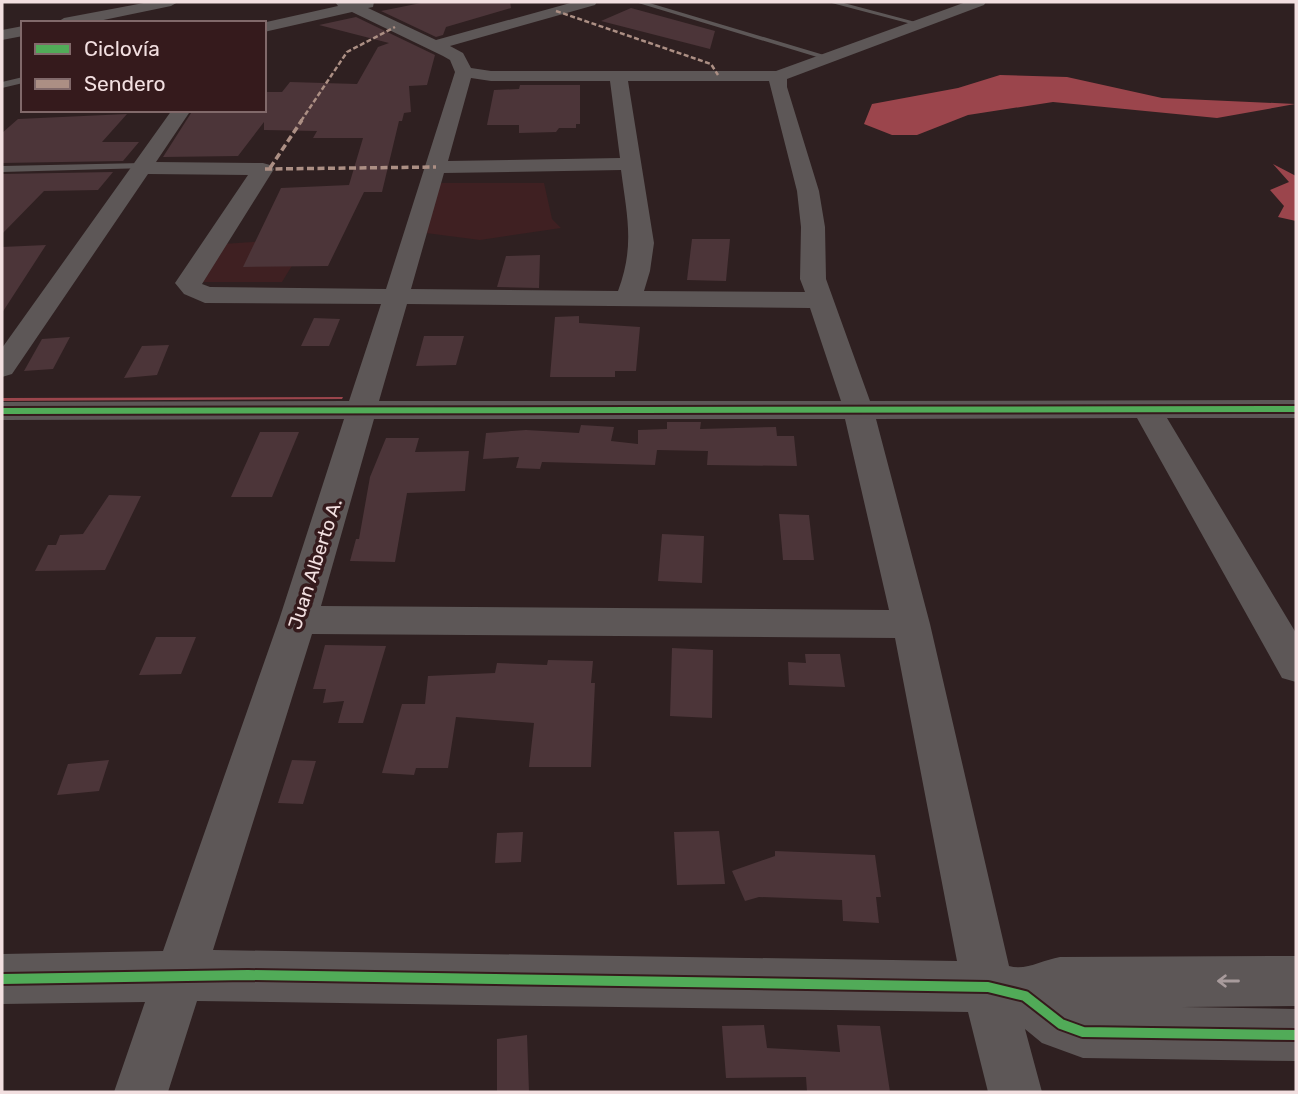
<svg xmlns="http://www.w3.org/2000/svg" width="1298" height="1094" font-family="Rubik,sans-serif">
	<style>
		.built { fill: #3f2022 }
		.water { fill: #9b454c }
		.building { fill: #4c3539 }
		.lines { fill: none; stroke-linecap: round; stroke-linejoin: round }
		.service { fill: #5d5757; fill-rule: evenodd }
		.minor { fill: #5d5757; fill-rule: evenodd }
		.quiet-far1 { stroke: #ac8f84; stroke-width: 2.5; stroke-dasharray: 5 2.5; stroke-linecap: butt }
		.quiet { stroke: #ac8f84; stroke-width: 3.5; stroke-dasharray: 7 3.5; stroke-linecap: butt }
		.cycleway-far1-casing { stroke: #351a1c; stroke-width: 10 }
		.cycleway-casing { stroke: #351a1c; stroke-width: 14 }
		.cycleway-far1 { stroke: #51ab58; stroke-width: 6 }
		.cycleway { stroke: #51ab58; stroke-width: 10 }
		.oneway { stroke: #a89b9c }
		.labels { text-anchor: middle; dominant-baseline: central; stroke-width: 7; stroke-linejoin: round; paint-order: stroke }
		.street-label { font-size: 19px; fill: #f2dfe0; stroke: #351a1c }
	</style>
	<rect width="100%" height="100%" fill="#2f2021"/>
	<path class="built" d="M439,183H544L552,219L561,228L480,240L418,232Z
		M266,241L304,246L282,282H199L223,244Z"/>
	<path class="water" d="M1000,75L1067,77L1162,98L1295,104L1217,118L1053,102L968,115L917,135H892L864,124L872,104L958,88Z
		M1273,164L1296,176V221L1278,217L1284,206L1270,190L1289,182Z
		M343,397L342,399L2,401V398Z"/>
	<path class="building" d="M426,2H510L511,8L446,27L443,35L436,37L381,11Z
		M631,8L715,31L710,49L601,21Z
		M356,17L435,55L427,85L409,86L411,112L404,113L402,121H399L382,192H364L328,266L243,267L281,188L349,185L363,138H313L317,131L264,130V122L238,156L163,157L193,110H264V92H282L290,82L357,84L378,47L389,43L319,25Z
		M520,85H580V124H576V128H559L556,132L519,133V125H487L494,90L519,89Z
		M127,114L102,142H139L123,161L2,163V133L18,119Z
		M113,172L98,190L44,191L2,234V174Z
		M692,239H730L726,281L687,280Z
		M46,245L2,313V247Z
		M540,255L539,288L497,287L506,256Z
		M579,316V323L640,327L636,371H615V377H550L555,317Z
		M314,318L340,319L329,346H301Z
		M424,336H464L456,365L416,366Z
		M70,337L53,369L24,371L42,339Z
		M169,345L157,375L124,378L142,346Z
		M667,422H701L700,429L776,427L777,436H794L797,466L707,465L708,451L657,450L655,465L542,462L540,469L516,468L519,457L483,459L486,433L526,430L579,433L581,425L614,427L611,441L638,444V430L667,429Z
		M260,432H299L272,497H231Z
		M386,438H419L415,452L469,451L465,491L407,493L395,562L350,561L356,539H359L370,477Z
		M109,495L141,496L105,570L35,571L48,545H56L60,535L83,534Z
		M779,514L809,515L814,560H783Z
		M662,534L704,536L702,583L658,581Z
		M156,637H196L181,674L139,675Z
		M325,645L386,646L363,723H338L344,701L323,703L326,689H313Z
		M672,648L713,650L712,718L670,716Z
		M805,654H840L845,687L789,685L788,662L806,663Z
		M548,660L593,661L591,683H595L591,767H529L534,723L456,717L448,768H416L414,775L382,773L402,704H425L428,676L495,673L497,663L547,665Z
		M109,760L99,791L57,795L68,764Z
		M292,760L316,761L303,804L278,803Z
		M719,831L725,884L677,885L674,832Z
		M523,832L521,862L495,863L497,833Z
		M775,851L875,855L881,897H876L879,923L843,921L842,900L759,897L745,901L732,871L775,856Z
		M764,1025L767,1048L840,1052L837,1025L880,1026L890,1092H807L806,1077L726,1078L722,1026Z
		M527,1035L529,1092H497V1039Z"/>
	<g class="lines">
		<path class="service" d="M635,2H646L834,58L827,60Z
			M828,2H840L923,24L919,26Z
			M23,77V83L2,88V82Z
			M143,163L147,164V168L2,172V166Z"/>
		<path class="minor" d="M149,2H178L171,6L89,23H56L64,18Z
			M335,2H374L373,7L368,8L436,40L574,2H597L595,5L450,46L463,53L471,68L491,71H776L966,2H986L984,5L787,79V87L819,191L825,227L826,279L870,401L1296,400V418H1167L1296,633V682L1282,678L1137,418L876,419L930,624L1009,966C1026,971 1042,960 1060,957L1296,956V1006L1182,1007L1296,1009V1061L1083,1058L1042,1043L1025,1029L1042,1092H988L968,1012L197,1001L168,1092H114L145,1002L2,1004V954L163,951L279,620L344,419L2,420V402L349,401L381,304L205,303L184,294L175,283L248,175L148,174L12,374L2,377V348L172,110H191L156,162L263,163L270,165L274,169L202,284L210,287L386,289L455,72L450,60L443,56L352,12L264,32V23H262L338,6ZM471,78L491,81H610L620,158L448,161ZM628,81H769L797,191L801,227L800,279L805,292L644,291L650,271L654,243ZM621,170C627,216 635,246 618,291L411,289L444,173ZM407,304L810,308L841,401H379ZM374,419H845L889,610L321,606ZM312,634L895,638L957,961L213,950Z
			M23,26V36L2,40V30Z"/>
		<path class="quiet-far1" d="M556,11L711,64L718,75
			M301,121L347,52L395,27"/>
		<path class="quiet" d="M270,168L302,120
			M265,169L436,167"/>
		<g class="cycleway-far1-casing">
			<path id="cycleway-far1" d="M2,411L1296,409"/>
		</g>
		<g class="cycleway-casing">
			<path id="cycleway" d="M2,979L248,975L988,987L1025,996L1061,1024L1083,1032L1296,1035"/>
		</g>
		<use href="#cycleway-far1" class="cycleway-far1"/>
		<use href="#cycleway" class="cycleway"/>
	</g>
	<defs><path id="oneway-shaft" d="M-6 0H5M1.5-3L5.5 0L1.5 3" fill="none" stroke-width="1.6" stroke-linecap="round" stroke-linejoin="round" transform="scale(1.75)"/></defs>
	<use class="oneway" href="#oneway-shaft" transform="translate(1228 981) rotate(180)"/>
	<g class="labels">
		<g class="street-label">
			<text transform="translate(315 564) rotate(-72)">Juan Alberto A.</text>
		</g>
	</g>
	<rect width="1298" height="1094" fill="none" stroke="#f2dfe0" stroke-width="7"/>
	<rect x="21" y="21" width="245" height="91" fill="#351a1c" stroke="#81696a" stroke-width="2"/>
	<rect x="35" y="44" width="35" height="10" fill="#51ab58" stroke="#81696a" stroke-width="2"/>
	<text x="84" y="56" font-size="21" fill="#f2dfe0">Ciclovía</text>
	<rect x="35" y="79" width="35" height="10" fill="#ac8f84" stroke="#81696a" stroke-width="2"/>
	<text x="84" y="91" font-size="21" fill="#f2dfe0">Sendero</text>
</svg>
